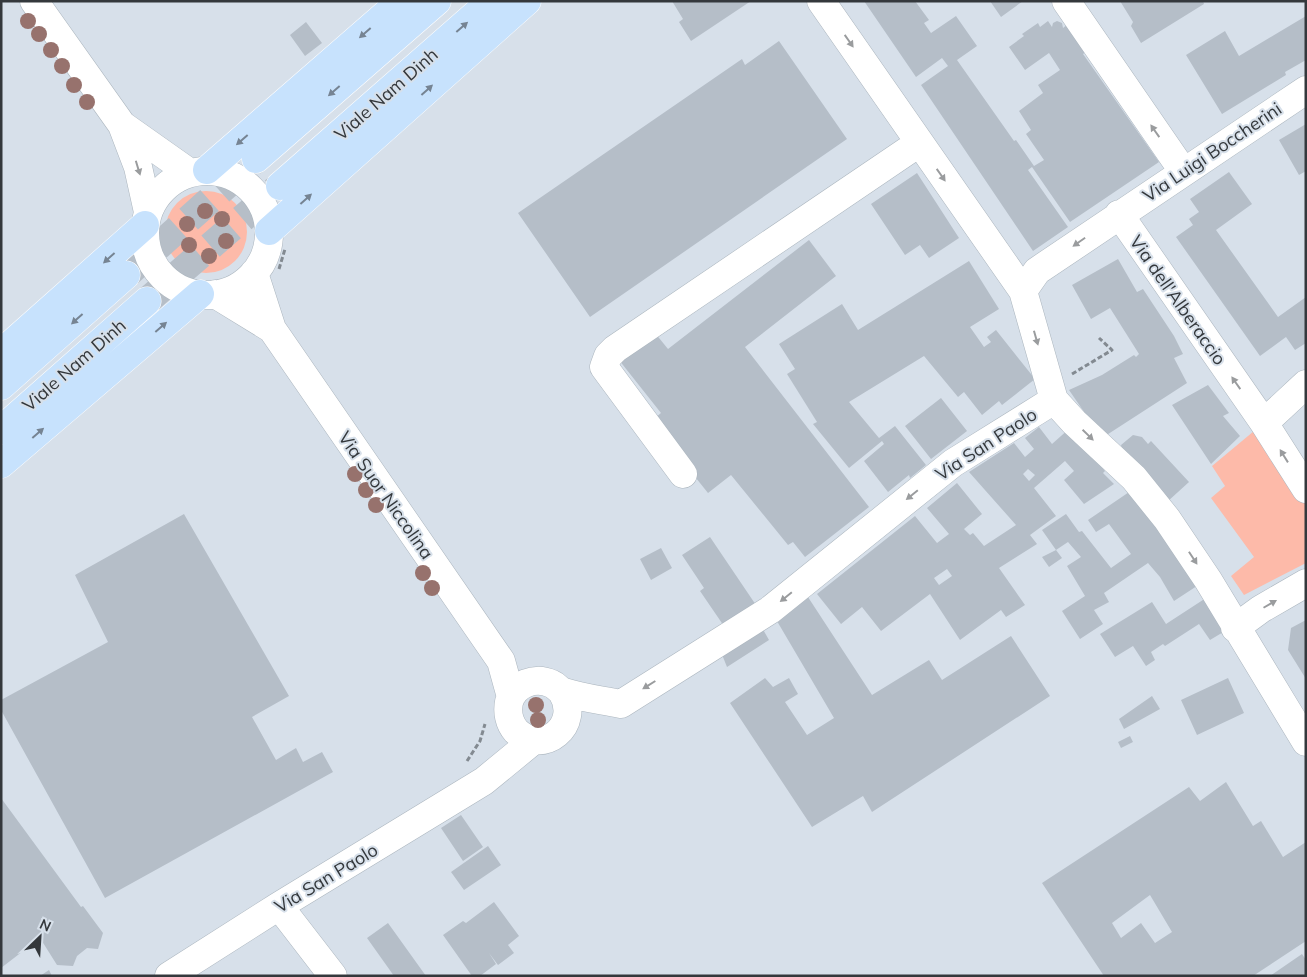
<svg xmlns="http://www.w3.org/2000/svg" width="1307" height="977" font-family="Mulish,sans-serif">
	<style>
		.green { fill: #fdbaa9 }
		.building { fill: #b5bec8; fill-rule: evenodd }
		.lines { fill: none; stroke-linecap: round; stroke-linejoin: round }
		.major-tunnel { stroke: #b6bec7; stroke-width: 28; stroke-dasharray: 28 14; stroke-linecap: butt }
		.minor-casing { stroke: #acb6bf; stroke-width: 29 }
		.major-casing { stroke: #fff; stroke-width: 29 }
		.path { stroke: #838a91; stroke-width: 3; stroke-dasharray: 5 2.5; stroke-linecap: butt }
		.minor { stroke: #fff; stroke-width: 28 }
		.major { stroke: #c7e2fd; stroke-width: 28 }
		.tree { fill: #97726d }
		.oneway { fill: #768493 }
		.oneway2 { fill: #9a9c9e }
		.labels { text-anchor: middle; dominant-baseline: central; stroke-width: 4; stroke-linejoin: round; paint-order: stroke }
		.street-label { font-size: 18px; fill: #34383c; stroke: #d7e0ea }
	</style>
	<rect width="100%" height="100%" fill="#d7e0ea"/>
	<path class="green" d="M165 232a41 41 0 1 1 82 0a41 41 0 1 1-82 0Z
		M1254,431L1306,504V563L1244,595L1231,576L1254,557L1211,498L1225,486L1212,466Z"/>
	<path class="building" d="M672,1H751L691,41L679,22L683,19Z
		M864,1H915L929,20L924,23L931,33L956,16L977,46L957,60L1014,141L1016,140L1034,166L1044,160L1026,134L1031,130L1019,111L1043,93L1038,85L1060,70L1049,53L1025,70L1009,47L1024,36L1022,34L1038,23L1040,27L1048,21L1052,27L1053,23L1057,21L1062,23L1063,28L1068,24L1087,51L1083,54L1159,162L1070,222L1032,167L1028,170L1068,227L1033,251L921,85L948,66L942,58L916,77Z
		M990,1H1023L1001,17Z
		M1120,1H1203L1204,4L1141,43L1131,26L1133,22Z
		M1306,16V60L1285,72L1286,75L1222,114L1186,55L1225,31L1239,56Z
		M306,22L322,43L305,56L290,35Z
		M779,41L847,139L590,317L518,213L742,59L745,65Z
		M1306,124V171L1299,175L1279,140Z
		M1229,172L1252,204L1216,230L1278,317L1306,297V343L1295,350L1286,337L1260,356L1176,237L1193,225L1189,219L1199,212L1190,199Z
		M917,173L959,238L929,258L920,245L905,255L871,204Z
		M809,240L836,276L745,347L869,507L805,557L793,542L788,545L731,475L708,493L692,473L696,471L655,418L661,413L619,360L655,333L668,349Z
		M1118,259L1137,292L1143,289L1174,336L1183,354L1174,358L1187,383L1102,438L1069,390L1102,375L1134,355L1136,357L1139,354L1110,308L1091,319L1072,285Z
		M969,261L999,309L970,327L984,347L991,342L987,337L996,330L1035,379L1002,405L999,401L982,415L964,392L958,397L924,356L849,402L879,438L895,426L926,465L910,478L909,475L888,492L864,461L884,444L882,441L849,468L813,424L817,422L787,374L795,369L779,344L842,304L858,330Z
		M1208,385L1229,413L1223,416L1240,436L1211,464L1172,405Z
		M941,398L967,431L931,459L905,426Z
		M1039,427L1052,444L1070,428L1105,471L1103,473L1114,484L1084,504L1064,480L1074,471L1065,461L1034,488L1056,516L1030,535L1037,544L999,568L1025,605L1006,617L1001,610L960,640L930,594L881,631L862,607L841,624L817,594L915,516L937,543L949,534L927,508L957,483L982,514L964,529L970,535L973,533L984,546L1016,525L969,472L1014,443L1025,457L1034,449L1025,438ZM1028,469L1035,475L1029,481L1023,474ZM947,569L952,576L939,585L934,578Z
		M1133,435L1142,437L1148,444L1151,441L1189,482L1167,502L1123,454L1121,445Z
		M1135,488L1203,582L1174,601L1160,577L1148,563L1104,593L1109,602L1094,610L1103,624L1080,639L1062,611L1085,596L1067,566L1081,557L1068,542L1056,550L1062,558L1049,567L1042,557L1056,550L1042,530L1066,514L1079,532L1082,531L1111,568L1131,554L1109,524L1096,532L1088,520Z
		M184,514L289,696L252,717L276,760L296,748L303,762L322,752L333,772L105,898L1,710V700L108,642L75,575Z
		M710,537L760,611L728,632L700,591L704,588L682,555Z
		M661,548L672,568L651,580L640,559Z
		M806,594L872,695L929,660L942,680L1011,636L1050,696L872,812L863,796L812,827L730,703L765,678L773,687L789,678L798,694L785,702L807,735L834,718L774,616Z
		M1209,596L1230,628L1210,640L1199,624L1165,646L1163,644L1151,652L1155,660L1146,666L1133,646L1115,657L1100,634L1152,602L1166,624Z
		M1306,620V679L1288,650L1291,628Z
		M761,626L769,640L727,667L721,652Z
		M1228,678L1244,713L1197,735L1181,700Z
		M1152,696L1160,709L1124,729L1119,719Z
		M1130,736L1133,742L1121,748L1118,742Z
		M1226,782L1253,826L1261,821L1283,857L1306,842V941L1253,976H1104L1042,883L1189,787L1200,801ZM1150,895L1172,932L1155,943L1141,923L1121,938L1112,923Z
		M1,798L81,907L83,906L103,933L98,949L87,948L77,956L73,966L57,965L40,938L1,968Z
		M461,815L483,847L463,861L441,828Z
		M488,846L501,865L464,890L451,872Z
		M494,902L519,936L508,945L514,953L498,965L489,953L496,964L480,976H472L443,935L463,921L466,923Z
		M388,923L426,976H394L367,938Z
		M1302,954L1306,960V976H1270Z
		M49,970L52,976H40Z"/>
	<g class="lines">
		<path class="major-tunnel" d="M126,275L256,159
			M147,301L280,186"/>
		<g class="minor-casing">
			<path id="minor" d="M34,1L122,125L138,167L148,212
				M821,1L1023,291L1054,400L1074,422L1134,478L1167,519L1208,580L1306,742
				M1066,1L1183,171
				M122,125L190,173
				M145 233a62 62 0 1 1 124 0a62 62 0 1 1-124 0Z
				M1119,214L1264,423L1306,489
				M254,273L272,329L501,661L511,697
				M1023,291L1037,271L1306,90
				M215,294L272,329
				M1264,423L1306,384
				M683,474L604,367L608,356L615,349L919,143
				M1235,628L1261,609L1306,583
				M562,692C582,725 543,757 516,731C509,723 507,712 509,702C514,684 535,676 552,684C557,686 559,691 564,692C582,698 602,700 621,704L770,610L953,463L1054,400
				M279,906L333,976
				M169,976L279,906L484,781L534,740"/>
		</g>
		<g class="major-casing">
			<path id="major" d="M256,159L437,1
				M207,170L401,1
				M280,186L491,1
				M269,231L527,1
				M1,353L145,225
				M1,386L126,275
				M1,430L147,301
				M1,464L200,294"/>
		</g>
		<path class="path" d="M279,269L285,249
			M1072,374L1112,350L1099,338
			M467,761L480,741L485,724"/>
		<use href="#minor" class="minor"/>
		<use href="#major" class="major"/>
	</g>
	<g class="tree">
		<circle cx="28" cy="21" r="8"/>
		<circle cx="39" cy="34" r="8"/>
		<circle cx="51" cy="50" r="8"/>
		<circle cx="62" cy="66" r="8"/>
		<circle cx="74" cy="85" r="8"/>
		<circle cx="87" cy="102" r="8"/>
		<circle cx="205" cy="211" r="8"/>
		<circle cx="222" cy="219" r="8"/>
		<circle cx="187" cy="224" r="8"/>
		<circle cx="226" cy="241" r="8"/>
		<circle cx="189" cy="245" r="8"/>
		<circle cx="209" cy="256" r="8"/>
		<circle cx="355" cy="474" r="8"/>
		<circle cx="366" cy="490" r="8"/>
		<circle cx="376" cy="505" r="8"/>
		<circle cx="423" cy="573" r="8"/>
		<circle cx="432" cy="588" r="8"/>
		<circle cx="536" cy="705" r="8"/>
		<circle cx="538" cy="720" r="8"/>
	</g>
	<defs><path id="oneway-solid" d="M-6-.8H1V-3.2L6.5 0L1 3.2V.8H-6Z" transform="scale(1.25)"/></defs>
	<g class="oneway">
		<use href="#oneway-solid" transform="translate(462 27) rotate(-41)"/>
		<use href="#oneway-solid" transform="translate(365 33) rotate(139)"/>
		<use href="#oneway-solid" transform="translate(427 90) rotate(-42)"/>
		<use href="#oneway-solid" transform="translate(334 91) rotate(139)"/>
		<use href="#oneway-solid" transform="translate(242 140) rotate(139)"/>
		<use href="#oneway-solid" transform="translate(306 199) rotate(-42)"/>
		<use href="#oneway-solid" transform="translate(109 258) rotate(138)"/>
		<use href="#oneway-solid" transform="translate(77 319) rotate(138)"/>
		<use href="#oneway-solid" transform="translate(161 327) rotate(-41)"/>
		<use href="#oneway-solid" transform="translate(38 433) rotate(-41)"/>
	</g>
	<g class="oneway2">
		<use href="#oneway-solid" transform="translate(849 41) rotate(55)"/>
		<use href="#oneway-solid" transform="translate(1155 131) rotate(-125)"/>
		<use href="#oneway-solid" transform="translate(138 168) rotate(73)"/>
		<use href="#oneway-solid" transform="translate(941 175) rotate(55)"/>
		<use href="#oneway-solid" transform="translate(1079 242) rotate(145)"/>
		<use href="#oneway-solid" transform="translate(1036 338) rotate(74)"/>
		<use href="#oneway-solid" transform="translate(1236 383) rotate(-125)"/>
		<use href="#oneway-solid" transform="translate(1088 435) rotate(44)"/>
		<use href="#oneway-solid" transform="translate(1284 456) rotate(-122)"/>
		<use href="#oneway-solid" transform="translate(912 495) rotate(141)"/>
		<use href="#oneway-solid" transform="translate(1193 558) rotate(57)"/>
		<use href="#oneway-solid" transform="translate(786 597) rotate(141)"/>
		<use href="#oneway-solid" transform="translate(1270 604) rotate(-30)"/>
		<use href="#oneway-solid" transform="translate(649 685) rotate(148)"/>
	</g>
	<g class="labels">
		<g class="street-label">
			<text transform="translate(386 94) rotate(-41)">Viale Nam Dinh</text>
			<text transform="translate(1212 152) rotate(-34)">Via Luigi Boccherini</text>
			<text transform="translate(1178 300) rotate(55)">Via dell'Alberaccio</text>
			<text transform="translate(74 365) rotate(-41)">Viale Nam Dinh</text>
			<text transform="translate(986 444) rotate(-33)">Via San Paolo</text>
			<text transform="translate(386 495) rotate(55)">Via Suor Niccolina</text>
			<text transform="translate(326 878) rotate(-31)">Via San Paolo</text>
		</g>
	</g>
	<rect width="1307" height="977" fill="none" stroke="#34383c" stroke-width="5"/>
	<g transform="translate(40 937) rotate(25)" stroke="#d7e0ea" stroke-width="4" paint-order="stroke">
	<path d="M0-4L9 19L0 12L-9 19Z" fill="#34383c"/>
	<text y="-8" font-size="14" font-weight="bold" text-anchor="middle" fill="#34383c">N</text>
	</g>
</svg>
